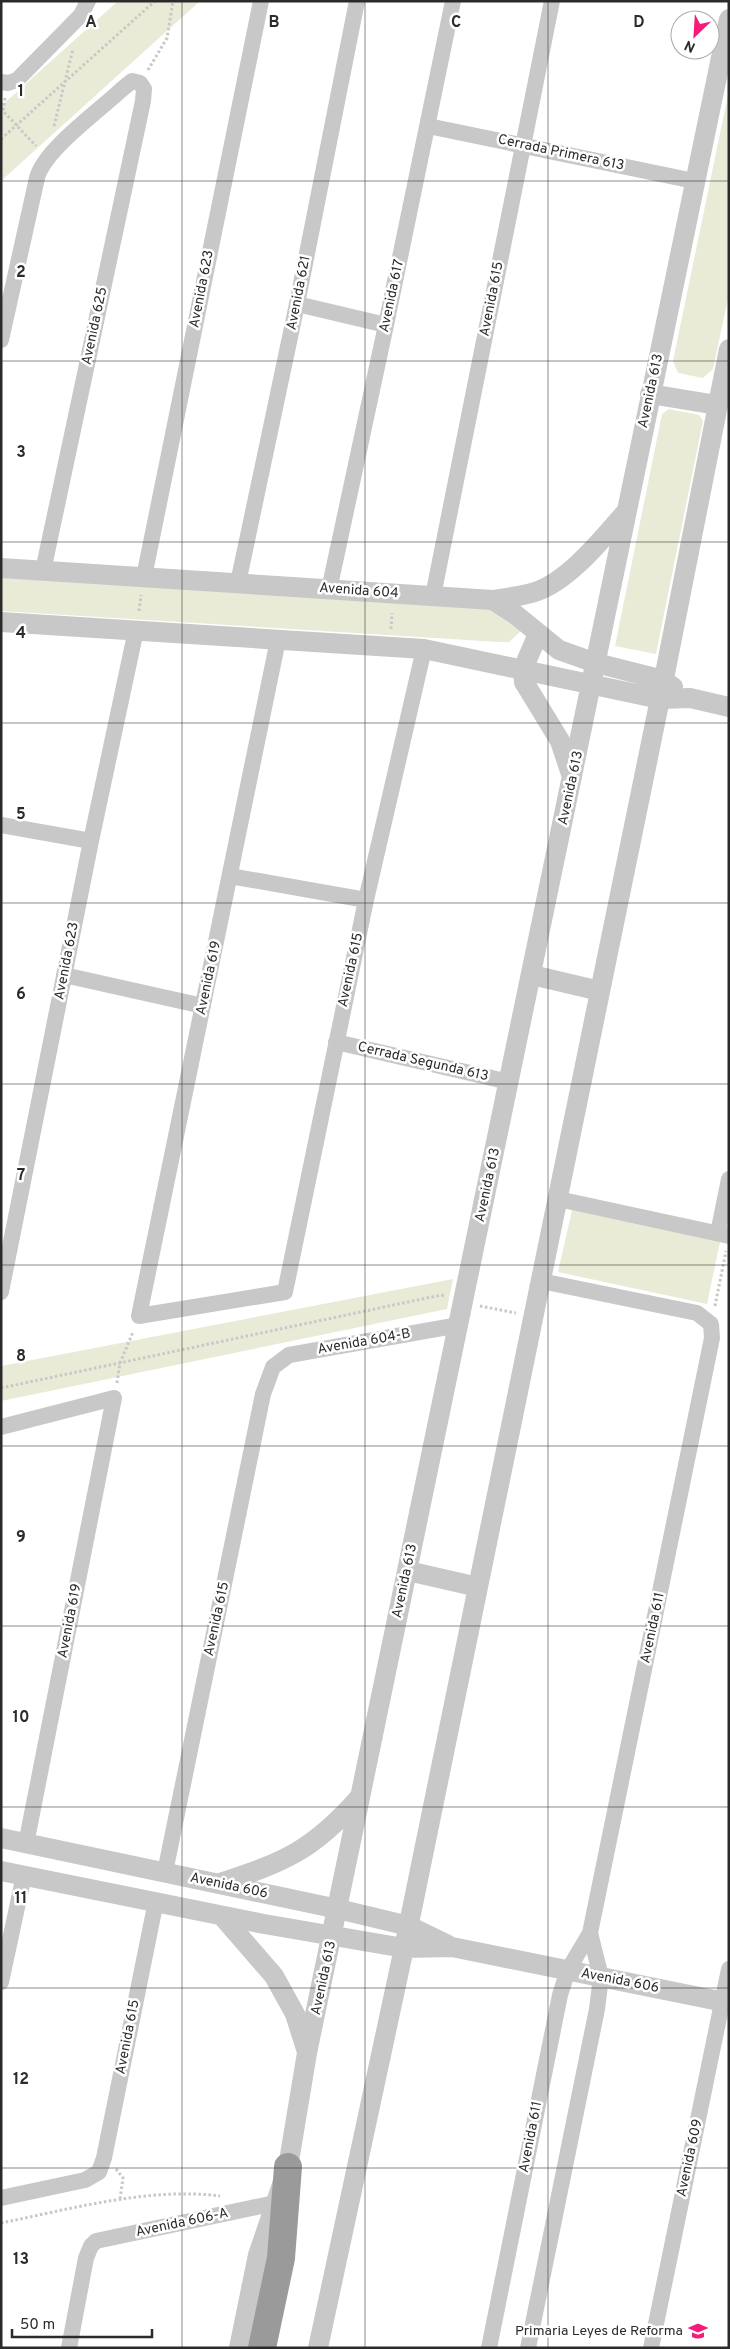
<svg xmlns="http://www.w3.org/2000/svg" width="730" height="2349" font-family="Overpass,sans-serif">
	<style>
		.green { fill: #e9ebd7 }
		.lines { fill: none; stroke-linecap: round; stroke-linejoin: round }
		.path { stroke: #c8c8c8; stroke-width: 3; stroke-dasharray: 2.5 2.5; stroke-linecap: butt }
		.minor { stroke: #c8c8c8; stroke-width: 16 }
		.tertiary { stroke: #c8c8c8; stroke-width: 20 }
		.trunk { stroke: #9a9a9a; stroke-width: 28 }
		.grid { fill: none; stroke: #2b2b2b; stroke-width: 1; stroke-opacity: 0.55 }
		.labels { text-anchor: middle; dominant-baseline: central; stroke-width: 5; stroke-linejoin: round; paint-order: stroke }
		.street-label { font-size: 14px; fill: #2b2b2b; stroke: #fff }
		.poi-label { font-size: 14px; fill: #2b2b2b; stroke: #fff; text-anchor: end }
		.grid-label { font-size: 16px; text-anchor: middle; font-weight: bold; fill: #2b2b2b; stroke: #fff; stroke-width: 5; stroke-linejoin: round; paint-order: stroke }
	</style>
	<rect width="100%" height="100%" fill="#fff"/>
	<path class="green" d="M118,1H200L1,181V106Z
		M729,90V294L713,369L703,378L678,373L673,361Z
		M669,409L699,415L703,421L656,654L615,646L662,414Z
		M1,576L496,608L521,631L509,642H499L1,611Z
		M572,1210L720,1242L707,1304L558,1272Z
		M453,1279L447,1309L1,1401V1366Z"/>
	<g class="lines">
		<path class="path" d="M148,70L167,38L173,1
			M5,98L3,111L36,146
			M54,126L73,49
			M1,139L155,1
			M139,611L141,595
			M391,629L392,613
			M480,1306L516,1313
			M715,1306L726,1251
			M117,1383L120,1363L133,1332
			M1,1388L441,1295L445,1296
			M116,2169L123,2178L120,2199
			M1,2223C71,2209 149,2187 220,2196"/>
		<path class="minor" d="M1,82L8,83L17,80L81,15L88,1
			M428,126L694,181
			M297,304L386,325
			M1,340L37,178C44,150 99,111 121,90L132,81L140,83L144,89L143,101L43,571
			M144,577L261,1
			M238,583L297,304L357,1
			M329,590L386,325L453,1
			M433,596L552,1
			M278,640L139,1316L285,1292L366,900L424,649
			M1,825L91,841
			M230,876L366,900
			M64,975L203,1006
			M336,1042L509,1082
			M558,1199L729,1236
			M718,1233L729,1179
			M1,1292L91,841L136,630
			M1,1427L114,1398L26,1844
			M165,1872L263,1394L273,1367L289,1355L459,1325
			M1,1982L24,1875
			M1,2198L85,2180L99,2172L104,2158L156,1901
			M69,2348L86,2258L91,2246L96,2241L275,2203
			M489,2348L560,1995L568,1970L590,1933L712,1338L711,1324L697,1313L541,1281
			M528,2348L597,2009L601,1977L590,1933
			M651,2348L729,1969"/>
		<path class="tertiary" d="M650,394L717,405
			M1,568L493,600L516,615L559,650L596,663L663,680L673,687
			M493,600C507,598 522,596 535,592C569,581 603,538 626,512
			M1,622L424,649L660,699L690,698L729,707
			M538,634L523,669L524,682L560,741L572,777
			M532,975L600,991
			M408,1571L478,1587
			M1,1838L338,1909L409,1926L448,1945
			M1,1871L264,1924L404,1948L452,1947L729,2003
			M220,1883C285,1862 313,1850 359,1798
			M222,1916L274,1976L295,2014L307,2052
			M239,2348L258,2255L288,2167L307,2053L729,19
			M318,2348L404,1948L660,699L729,349"/>
		<path class="trunk" d="M262,2348L281,2258L288,2167"/>
	</g>
	<path class="grid" d="M182,1V2348M365,1V2348M548,1V2348M1,181H729M1,361H729M1,542H729M1,723H729M1,903H729M1,1084H729M1,1265H729M1,1446H729M1,1626H729M1,1807H729M1,1988H729M1,2168H729"/>
	<defs>
		<g id="school-bare" transform="scale(1.5)"><path d="M0-5L7-2L0 1L-7-2ZM-4 1L0 2.5L4 1V4Q0 6-4 4Z" fill="#f51b7b" stroke="#fff" stroke-width="2.5" paint-order="stroke"/></g>
	</defs>
	<g fill-rule="evenodd">
		<use href="#school-bare" x="698" y="2331"/>
	</g>
	<g class="labels">
		<g class="street-label">
			<text transform="translate(561 153) rotate(12)">Cerrada Primera 613</text>
			<text transform="translate(202 289) rotate(-79)">Avenida 623</text>
			<text transform="translate(299 293) rotate(-79)">Avenida 621</text>
			<text transform="translate(392 296) rotate(-78)">Avenida 617</text>
			<text transform="translate(492 299) rotate(-79)">Avenida 615</text>
			<text transform="translate(95 326) rotate(-78)">Avenida 625</text>
			<text transform="translate(651 391) rotate(-78)">Avenida 613</text>
			<text transform="translate(359 591) rotate(4)">Avenida 604</text>
			<text transform="translate(571 788) rotate(-78)">Avenida 613</text>
			<text transform="translate(67 961) rotate(-79)">Avenida 623</text>
			<text transform="translate(351 970) rotate(-78)">Avenida 615</text>
			<text transform="translate(209 978) rotate(-78)">Avenida 619</text>
			<text transform="translate(423 1062) rotate(13)">Cerrada Segunda 613</text>
			<text transform="translate(488 1185) rotate(-78)">Avenida 613</text>
			<text transform="translate(364 1342) rotate(-10)">Avenida 604-B</text>
			<text transform="translate(405 1581) rotate(-78)">Avenida 613</text>
			<text transform="translate(217 1619) rotate(-78)">Avenida 615</text>
			<text transform="translate(70 1621) rotate(-79)">Avenida 619</text>
			<text transform="translate(653 1628) rotate(-78)">Avenida 611</text>
			<text transform="translate(229 1886) rotate(12)">Avenida 606</text>
			<text transform="translate(324 1978) rotate(-78)">Avenida 613</text>
			<text transform="translate(620 1981) rotate(11)">Avenida 606</text>
			<text transform="translate(128 2037) rotate(-79)">Avenida 615</text>
			<text transform="translate(531 2137) rotate(-79)">Avenida 611</text>
			<text transform="translate(690 2158) rotate(-78)">Avenida 609</text>
			<text transform="translate(182 2223) rotate(-12)">Avenida 606-A</text>
		</g>
		<g class="poi-label">
			<text x="683" y="2331">Primaria Leyes de Reforma</text>
		</g>
	</g>
	<g class="grid-label">
		<text x="91" y="27">A</text>
		<text x="274" y="27">B</text>
		<text x="456" y="27">C</text>
		<text x="639" y="27">D</text>
		<text x="21" y="96">1</text>
		<text x="21" y="277">2</text>
		<text x="21" y="457">3</text>
		<text x="21" y="638">4</text>
		<text x="21" y="819">5</text>
		<text x="21" y="999">6</text>
		<text x="21" y="1180">7</text>
		<text x="21" y="1361">8</text>
		<text x="21" y="1542">9</text>
		<text x="21" y="1722">10</text>
		<text x="21" y="1903">11</text>
		<text x="21" y="2084">12</text>
		<text x="21" y="2264">13</text>
	</g>
	<rect width="730" height="2349" fill="none" stroke="#2b2b2b" stroke-width="5"/>
	<g transform="translate(695 35) rotate(205)"><circle r="24" fill="#ffffff" stroke="#aaaaaa"/>
	<path d="M0-4L9 19L0 12L-9 19Z" fill="#f51b7b"/>
	<text y="-8" font-size="14" font-weight="bold" text-anchor="middle" fill="#2b2b2b">N</text>
	</g>
	<path d="M12 2329v8h140v-8" fill="none" stroke="#2b2b2b" stroke-width="2.5"/>
	<text x="20" y="2329" font-size="15" fill="#2b2b2b" stroke="#ffffff" stroke-width="4" paint-order="stroke">50 m</text>
</svg>
